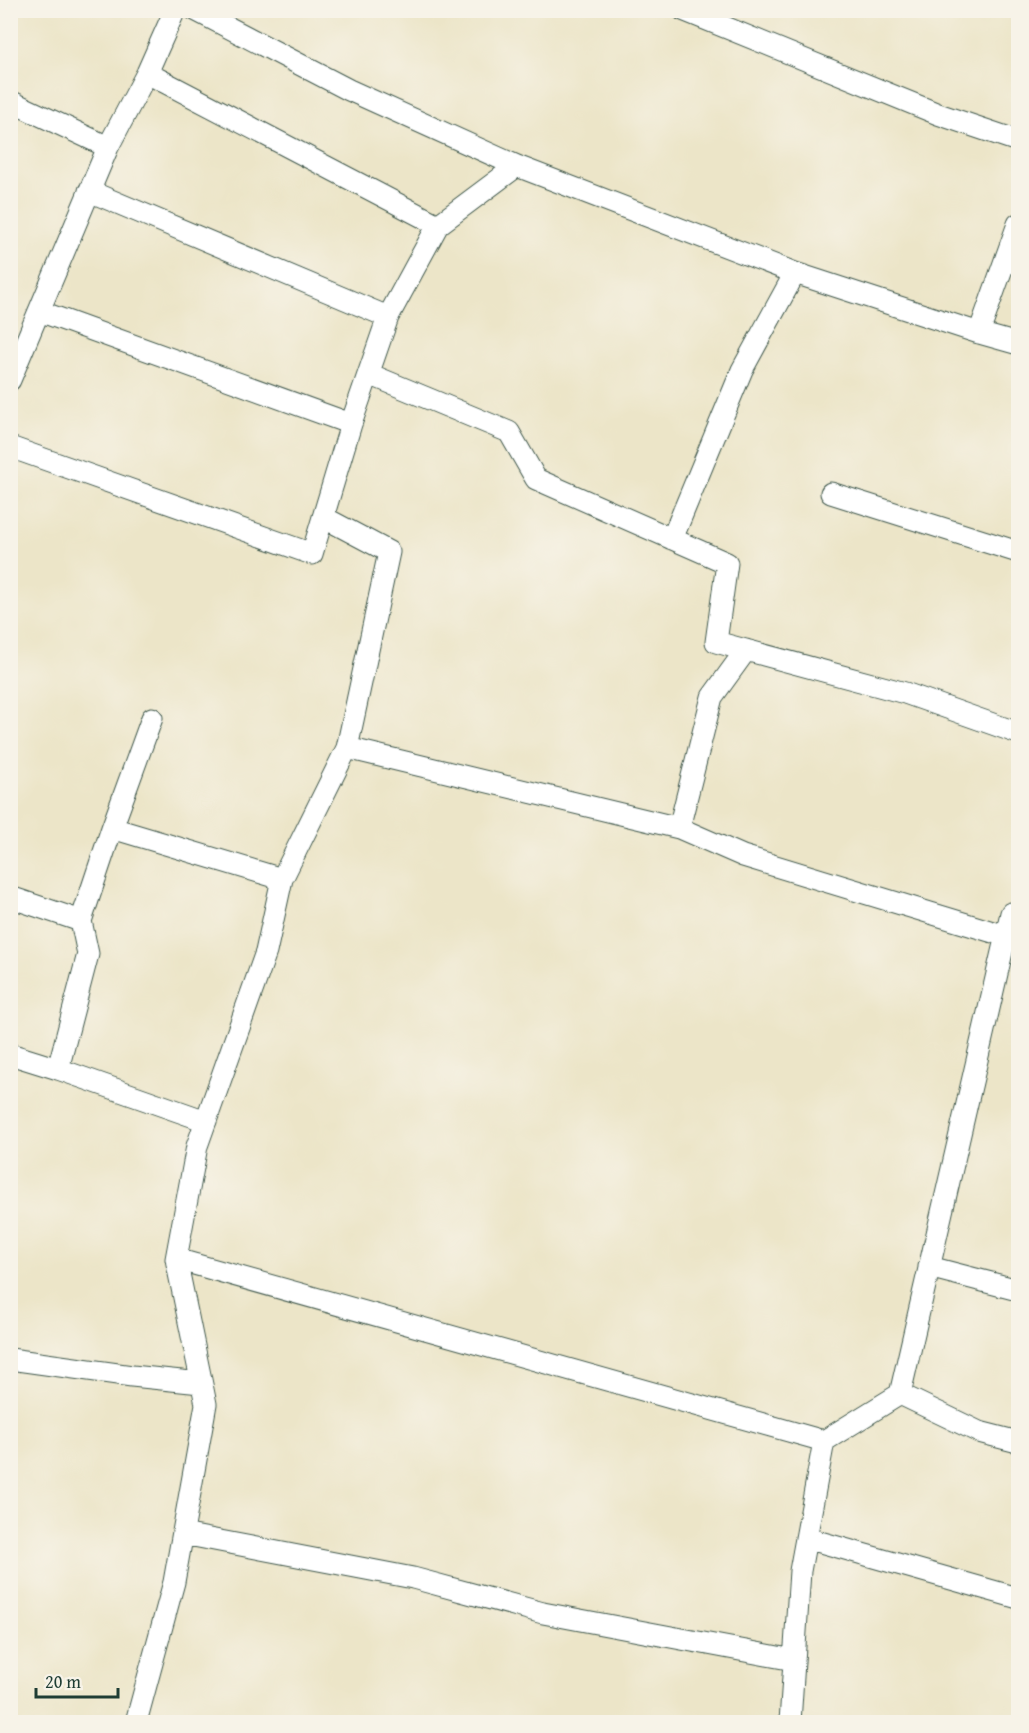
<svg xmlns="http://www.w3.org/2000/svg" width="1029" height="1733" font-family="'Gentium Book Plus',serif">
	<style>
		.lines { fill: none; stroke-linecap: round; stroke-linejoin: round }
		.street-casing { stroke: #3e564a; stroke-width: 23 }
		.street { stroke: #fff; stroke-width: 21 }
	</style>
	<rect width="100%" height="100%" fill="#f7f3e8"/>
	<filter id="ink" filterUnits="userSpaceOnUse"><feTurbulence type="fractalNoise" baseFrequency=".0167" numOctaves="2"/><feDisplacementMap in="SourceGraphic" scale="12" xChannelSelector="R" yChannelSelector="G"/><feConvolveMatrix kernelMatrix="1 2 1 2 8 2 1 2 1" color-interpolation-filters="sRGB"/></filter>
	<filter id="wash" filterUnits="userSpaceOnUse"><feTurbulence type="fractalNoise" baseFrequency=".008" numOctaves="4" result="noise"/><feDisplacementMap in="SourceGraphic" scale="24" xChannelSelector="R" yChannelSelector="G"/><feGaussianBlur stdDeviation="1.35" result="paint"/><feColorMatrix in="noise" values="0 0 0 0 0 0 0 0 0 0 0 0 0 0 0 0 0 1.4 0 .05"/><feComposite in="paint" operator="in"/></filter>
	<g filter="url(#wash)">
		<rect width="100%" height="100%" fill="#ece5c8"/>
	</g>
	<g filter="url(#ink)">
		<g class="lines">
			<g class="street-casing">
				<path id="street" d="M195,10L349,90L517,166L795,273L979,333L1018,344
					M683,10L938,114L1018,141
					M10,101L108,147L147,73L175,10
					M89,191L388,317
					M438,225L517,166
					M39,311L351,424L388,317L438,225L147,73
					M979,333L1018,224
					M369,374L509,432L536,479L727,563L716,642L905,693L1018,733
					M10,380L108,147
					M10,447L312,554L351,424
					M831,493L1018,552
					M672,539L742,370L795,273
					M347,748L679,828L743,856L1006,936
					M112,828L152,718
					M679,828L712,697L746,650
					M10,897L81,921L112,828L282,879L347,748L389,552L323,517
					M1018,914L1011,913L900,1394L979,1432L1018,1442
					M10,1054L58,1069L206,1121
					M58,1069L88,954L81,921
					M176,1259L824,1441L900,1394
					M929,1267L1018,1290
					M10,1359L132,1376L201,1383
					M183,1534L413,1578L543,1613L794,1660
					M806,1538L1018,1598
					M136,1722L174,1582L206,1404L176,1259L197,1146L266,952L282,879
					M790,1722L800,1571L824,1441"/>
			</g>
			<use href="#street" class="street"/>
		</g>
	</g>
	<rect width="1029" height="1733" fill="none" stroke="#f7f3e8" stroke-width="36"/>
	<path d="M36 1688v9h82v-9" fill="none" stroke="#1f3d34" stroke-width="3"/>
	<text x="45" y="1688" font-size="18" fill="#1f3d34" stroke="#f7f3e8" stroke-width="4.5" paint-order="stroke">20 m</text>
</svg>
